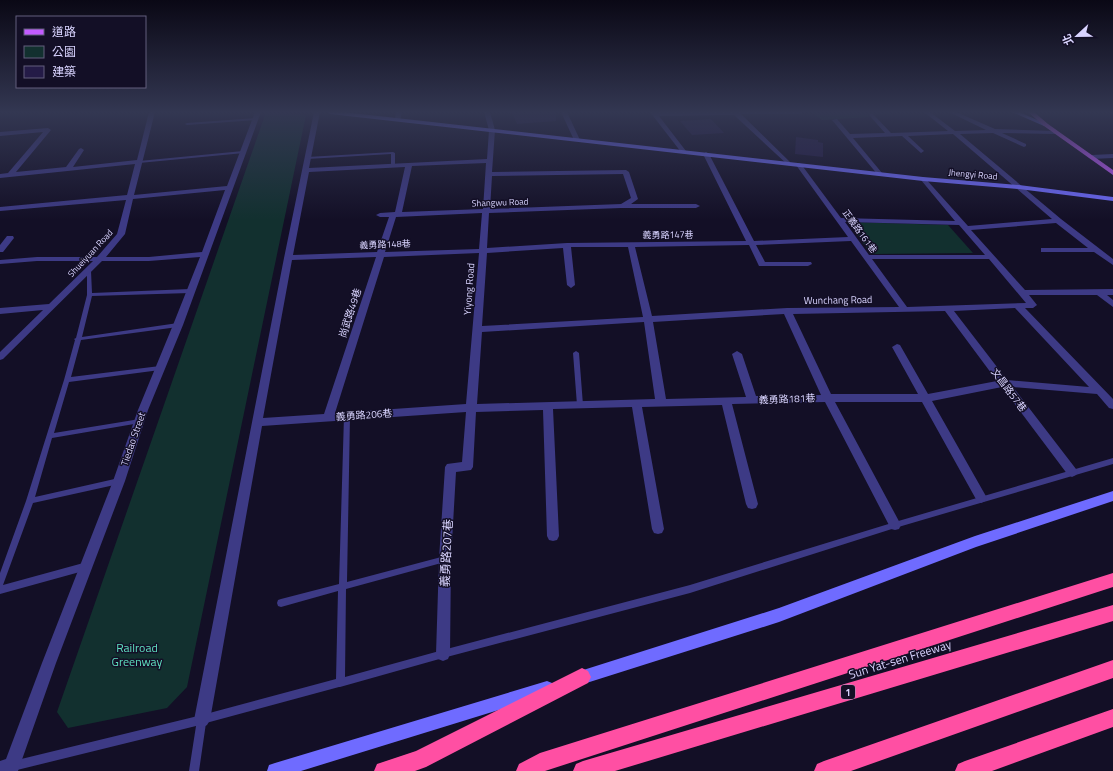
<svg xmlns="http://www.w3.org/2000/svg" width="1113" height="771" font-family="'Titillium Web','Noto Sans TC',sans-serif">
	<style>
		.green { fill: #12302f }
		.building { fill: #241b47 }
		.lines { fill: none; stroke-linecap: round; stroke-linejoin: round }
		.lane { fill: #3d3a85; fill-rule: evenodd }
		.street { fill: #3d3a85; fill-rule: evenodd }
		.secondary { fill: #6f6bff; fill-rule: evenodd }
		.primary { fill: #c25bff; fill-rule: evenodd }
		.highway { fill: #ff4fa3; fill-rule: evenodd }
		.labels { text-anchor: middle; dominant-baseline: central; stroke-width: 3; stroke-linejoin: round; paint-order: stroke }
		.far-street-label { font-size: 9px; fill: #d9d4ff; stroke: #130f26 }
		.shield { fill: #130f26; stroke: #9e99be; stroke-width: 1 }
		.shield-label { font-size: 9px; font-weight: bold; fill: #d9d4ff }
		.street-label { font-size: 10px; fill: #d9d4ff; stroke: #130f26 }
		.near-street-label { font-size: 12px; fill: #d9d4ff; stroke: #130f26 }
		.near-park-label { font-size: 12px; fill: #5fe0c0; stroke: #130f26 }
	</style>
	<rect width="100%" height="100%" fill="#130f26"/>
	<path class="green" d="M266,112L306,115L187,687L167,708L68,728L57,712Z
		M806,112L831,113L840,112H908L868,115L869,117L822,120L814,114Z
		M848,222L948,225L973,253L871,254Z"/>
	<path class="building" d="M512,112H556V121L517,124Z
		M711,119L724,133L692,135L680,121Z
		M796,137L818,140V142L823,143V157L795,154Z"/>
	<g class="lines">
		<path class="lane" d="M256,118L258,119L257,120L187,125L185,124L187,123Z
			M243,151H244V153L139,163L137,162L139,161Z
			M393,152L395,153V164L393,165L391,164V154L307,159L305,158L307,157Z
			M87,270H89L91,271L92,293L190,289L193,291L190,293L92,296L82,337L178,323L181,325L178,327L81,340L71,377L160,366L163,368L160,370L69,382L54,433L140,419H142L143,421L142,423H140L52,438L35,497L119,478L121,479L122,481L121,483L119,484L33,503L3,585L87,562L90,564L91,566L90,568L87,570L0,594V573L26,501L64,380L75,340L74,339L76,338L87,295Z
			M576,351L579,353L583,405L582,407H578L577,405L573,353Z
			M345,414H349L350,416L347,582L445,556L448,557L449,559L448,561L445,562L346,589L345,677L443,650L690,585L895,522L1113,458V464L895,528L690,593L443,658L340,687H339L206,723L199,771H189L196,726L13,771L10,769L8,766L10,763L13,761L202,715L336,679L338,591L281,607L278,606L277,603L278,600L281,599L339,584L344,416Z"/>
		<path class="street" d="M149,112H155L134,195L227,186L255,112H261L183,325L148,410L125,481L56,663L18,771H0V761L6,759L42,663L113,481L138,410L173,325L200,257L149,261H102L3,359L0,360V352L43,310L0,314V308L49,304L93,261H37L0,264V260L37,257H97L117,234L126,200L0,211V207L127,195L135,164L0,178V174L8,173L43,132L0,136V132L48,128L51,130L16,172L66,167L79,149L81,148L84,150L73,167L137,160ZM225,190L202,252L149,257H106L125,234L133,199Z
			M314,112H320L309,168L487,159L489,130L484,112H490L495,130L492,172L626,170L629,172L638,199L631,204H696L700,206L696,208H621L489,213L487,248L567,243L746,241L703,154L706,152L709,154L754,241L848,237L796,165L799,163L801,164L841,218L955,221L921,180L920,179L923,177L925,178L968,226L1052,219L953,134L908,136L923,150L924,151L921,153L902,136L853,138L882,173V175H878L832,120L837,119L850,134L885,133L869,115L872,113L891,133L948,131L924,112H930L955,131L986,130L949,112H956L995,129L1057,131L1058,132L1055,134L1002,133L1026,144V146L1024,147L993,133L960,134L1061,219L1113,259V265L1094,252H1041V248H1088L1056,223L971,230L1025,290L1113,289V295H1107L1113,300V307L1097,295H1029L1037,305L1033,308H1025L1113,399V409L1109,408L1097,394L1013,387L1076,469L1078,472L1076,475L1072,477L1068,475L1002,387L932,401L987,498L985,501L981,503L977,501L922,402H835L901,525L899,529L895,530L891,529L825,402L732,404L758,504L756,508L752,509L748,508L746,504L722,405L642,407L664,529L662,533L658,534L654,533L652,529L632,407L553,409L559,536L557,540L553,541L549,540L547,536L543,410L476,412L473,467L471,470L456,472L451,559L450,654L448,659L443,661L438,659L436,654L439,559L445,467L447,464L462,462L466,412L262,426L210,720L207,725L202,728L197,725L194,720L284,258ZM486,163L483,209L402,212L412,166ZM405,167L395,212L380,213L376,215L380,217H389L377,252L293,255L309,172ZM623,174L631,198L621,204L490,209L492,176ZM482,213L479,249L385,252L396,217ZM845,222L959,225L985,255H869ZM851,241L899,307L787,308L652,316L635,247L749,245L759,266H808L812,264L811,262H765L756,245ZM571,247H628L643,317L482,326L487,253L563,248L567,285L571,288L575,285ZM479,253L466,404L335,413L384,257ZM376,257L324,414L263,418L292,260ZM872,259H989L1026,303L907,307ZM1015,308L1089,387L1007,380L954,311ZM945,311L997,381L928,394L900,345L897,344L892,347L918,394H831L793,314ZM784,314L821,395L756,396L742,354L737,351L732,354L746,397L666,399L653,322ZM644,322L655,399L477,404L482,332Z
			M396,112H402L400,120L395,119Z
			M561,112H567L580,140L579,141L574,140Z
			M650,112H803L800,114H741L790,162V164L788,165L734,115L659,116L686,151L683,153L681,152Z
			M1109,112H1113V114L1110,113Z
			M1113,154V158L1091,159L1088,157L1091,155Z
			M7,236H13L14,238L3,252H0V245Z"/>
		<path class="secondary" d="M327,112H343L923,177L1019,185L1113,197V201L1019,189L923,181L330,114Z
			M1012,112H1019L1049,125L1044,126Z
			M1113,491V501L976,547L779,622L577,686L572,684L570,679L572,674L577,672L779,608L975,536Z
			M547,681L552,683L554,688L552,693L547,695L301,771H267L269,765L275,763Z"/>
		<path class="primary" d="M1028,112H1034L1048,124L1113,170V175L1044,126Z"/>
		<path class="highway" d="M1113,573V587L545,771H516L519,764L540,753Z
			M1113,605V621L615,771H573L576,764L583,761Z
			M1113,660V678L851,771H814L817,764L824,761Z
			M582,668L588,671L591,677L588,683L426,767L415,771H374L377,764L416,751Z
			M1113,709V727L992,771H955L958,764L965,761Z"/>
	</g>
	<linearGradient id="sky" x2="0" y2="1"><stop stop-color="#0a0815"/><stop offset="0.51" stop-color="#333752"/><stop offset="1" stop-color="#333752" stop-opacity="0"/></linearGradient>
	<rect width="1113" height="220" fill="url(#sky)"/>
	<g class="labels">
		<g class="far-street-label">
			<text transform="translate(973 174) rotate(5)">Jhengyi Road</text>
			<text transform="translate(500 202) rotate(-2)">Shangwu Road</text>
			<text transform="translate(860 231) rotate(54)">正義路161巷</text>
			<text x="668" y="234">義勇路147巷</text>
			<text transform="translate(385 244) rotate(-2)">義勇路148巷</text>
			<text transform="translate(90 253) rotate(-47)">Shueiyuan Road</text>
		</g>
		<rect class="shield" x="841" y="685" width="14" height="14" rx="3"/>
		<g class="shield-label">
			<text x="848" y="692">1</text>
		</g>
		<g class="street-label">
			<text transform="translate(469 289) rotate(-86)">Yiyong Road</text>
			<text transform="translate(838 300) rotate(-1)">Wunchang Road</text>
			<text transform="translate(350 313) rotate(-72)">尚武路49巷</text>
			<text transform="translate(1009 390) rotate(53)">文昌路57巷</text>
			<text transform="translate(787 399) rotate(-2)">義勇路181巷</text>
			<text transform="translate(364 415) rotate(-4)">義勇路206巷</text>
			<text transform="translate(133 439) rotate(-71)">Tiedao Street</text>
		</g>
		<g class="near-street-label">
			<text transform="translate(446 553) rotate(-87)">義勇路207巷</text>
			<text transform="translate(900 659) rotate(-17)">Sun Yat-sen Freeway</text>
		</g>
		<g class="near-park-label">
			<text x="137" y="647">Railroad<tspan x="137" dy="14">Greenway</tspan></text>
		</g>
	</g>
	<rect x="16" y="16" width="130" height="72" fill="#130f26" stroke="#625e7d"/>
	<rect x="24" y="29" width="20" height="6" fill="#c25bff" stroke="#625e7d"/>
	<text x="52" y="36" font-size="12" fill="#d9d4ff">道路</text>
	<rect x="24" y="46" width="20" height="12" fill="#12302f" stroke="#625e7d"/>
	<text x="52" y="56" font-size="12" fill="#d9d4ff">公園</text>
	<rect x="24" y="66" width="20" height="12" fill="#241b47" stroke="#625e7d"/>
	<text x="52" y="76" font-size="12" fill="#d9d4ff">建築</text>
	<g transform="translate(1077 36) rotate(248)" stroke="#130f26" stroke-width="3" paint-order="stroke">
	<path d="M0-3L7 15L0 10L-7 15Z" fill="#d9d4ff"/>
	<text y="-6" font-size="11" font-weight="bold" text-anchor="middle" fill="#d9d4ff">北</text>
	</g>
</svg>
